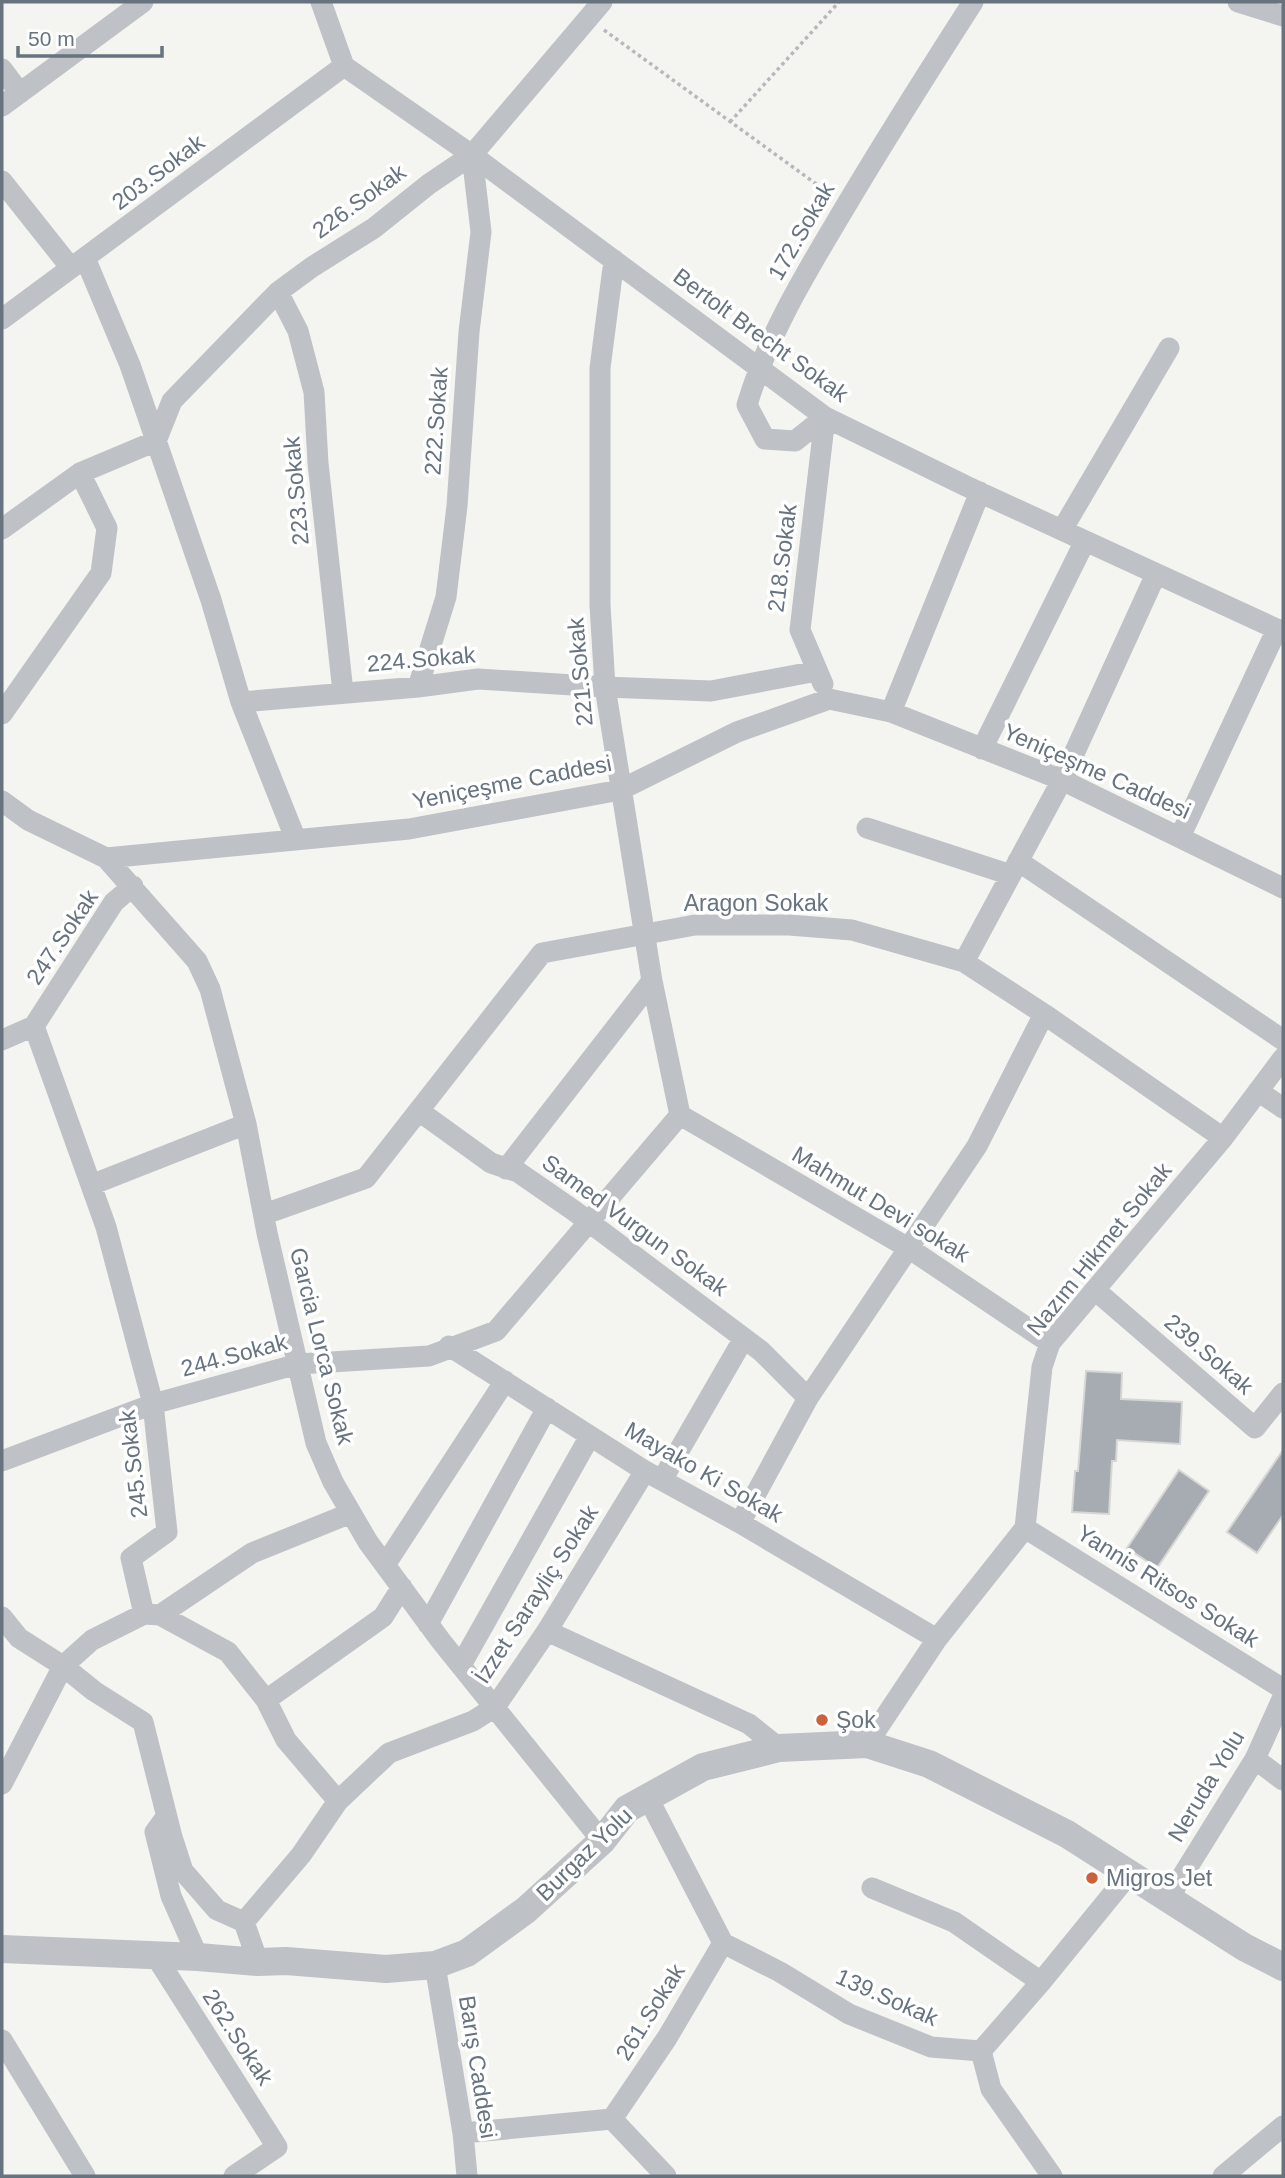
<svg xmlns="http://www.w3.org/2000/svg" width="1285" height="2178" font-family="Helvetica,sans-serif">
	<style>
		.building { fill: #a6acb1; stroke: #d6d6d4; stroke-width: 2 }
		.lines { fill: none; stroke-linecap: round; stroke-linejoin: round }
		.path { stroke: #b6b9bb; stroke-width: 3.5; stroke-dasharray: 3.5 3.5; stroke-linecap: butt }
		.minor { stroke: #bec1c5; stroke-width: 21 }
		.tertiary { stroke: #bec1c5; stroke-width: 28 }
		.poi-dot { fill: #cc6239; stroke: #fff; stroke-width: 2.5 }
		.labels { text-anchor: middle; dominant-baseline: central; stroke-width: 7; stroke-linejoin: round; paint-order: stroke }
		.street-label { font-size: 23px; fill: #67737f; stroke: #fff }
		.poi-label { font-size: 23px; fill: #67737f; stroke: #fff; text-anchor: start }
	</style>
	<rect width="100%" height="100%" fill="#f4f4f1"/>
	<path class="building" d="M1086,1371L1122,1373L1121,1399L1182,1402L1180,1444L1117,1440L1116,1461H1112L1109,1514L1072,1512L1075,1471H1078Z
		M1283,1450V1515L1257,1553L1227,1532Z
		M1179,1470L1209,1491L1157,1568L1127,1548Z"/>
	<g class="lines">
		<path class="path" d="M604,30L830,194
			M730,122L839,2"/>
		<path class="minor" d="M321,2L344,66L472,155L825,417L966,486L1283,632
			M1238,2L1283,16
			M2,69L20,93
			M2,106L143,2
			M2,181L71,268
			M85,258L130,365L211,600L241,702L296,840
			M614,260L600,368V605L605,687L652,981L680,1115
			M278,292L298,331L314,392L318,463L343,692
			M2,319L344,66
			M825,417L795,441L765,439L747,405C767,337 804,276 841,214C883,143 928,72 973,2
			M2,529L80,473L156,441L172,401L278,292L312,267L374,228L429,184L472,155L602,2
			M1062,530L1169,348
			M823,684L800,630L825,417
			M418,687L446,597L457,506L469,332L481,232L472,155
			M241,702L418,687L478,679L605,687L711,691L817,671
			M891,712L980,492
			M2,714L101,573L107,528L80,473
			M982,749L1085,541
			M2,801L28,820L106,858L409,829L620,790L737,732L829,699L891,712L1062,780L1283,888
			M867,828L1011,875
			M1180,837L1277,629
			M106,858L197,961L210,989L246,1124L267,1233L316,1443L333,1482L368,1542L441,1641L602,1841
			M1018,861L1283,1040
			M964,962L1062,780L1156,574
			M34,1026L106,1227L153,1404L167,1532L131,1558L144,1614L160,1615L228,1652L266,1700L286,1740L338,1801
			M2,1040L34,1026L114,902L133,886
			M1258,1091L1283,1108
			M419,1111L491,1163L518,1172L573,1210L761,1351L808,1398
			M680,1115L910,1249L1050,1343
			M506,1169L652,981
			M91,1185L246,1124
			M265,1214L366,1178L542,953L695,925H789L852,930L964,962L1044,1014L1223,1138
			M1095,1290L1255,1428L1283,1393
			M449,1346L645,1471L740,1523L937,1639
			M2,1461L153,1404L298,1364L429,1356L496,1331L680,1115
			M662,1480L744,1338
			M740,1523L808,1398L977,1146L1044,1014
			M1025,1528L1283,1689
			M385,1565L505,1381
			M160,1615L252,1553L351,1513
			M2,1617L19,1638L63,1666L94,1691L143,1722L172,1837L183,1871L217,1910L244,1922
			M428,1624L547,1408
			M547,1631L749,1724L779,1748
			M461,1665L590,1436
			M266,1700L383,1617L402,1587
			M867,1744L937,1639L1025,1528L1042,1367L1050,1343L1223,1138L1283,1058
			M1255,1759L1283,1780
			M2,1784L63,1666L92,1640L144,1614
			M166,1817L155,1832L171,1896L198,1957
			M872,1888L954,1922L1041,1982
			M1168,1899L1255,1759L1283,1697
			M723,1943L780,1972L849,2014L931,2047L981,2051
			M155,1955L277,2147L234,2176
			M258,1962L244,1922L301,1855L338,1801L389,1753L473,1721L495,1707L547,1631L645,1471
			M435,1965L463,2133L467,2176
			M2,2040L85,2176
			M981,2051L1041,1982L1129,1874
			M981,2051L991,2089L1052,2176
			M612,2119L666,2176
			M463,2133L612,2119L667,2038L723,1943L647,1796
			M1223,2176L1283,2126"/>
		<path class="tertiary" d="M2,1949L198,1957L258,1962L286,1961L386,1969L435,1965L467,1953L526,1910L602,1841L627,1809L703,1767L779,1748L867,1744L929,1764L1067,1834L1244,1947L1283,1967"/>
	</g>
	<g class="poi-dot">
		<circle cx="822" cy="1720" r="7"/>
		<circle cx="1092" cy="1878" r="7"/>
	</g>
	<g class="labels">
		<g class="street-label">
			<text transform="translate(158 172) rotate(-37)">203.Sokak</text>
			<text transform="translate(359 201) rotate(-36)">226.Sokak</text>
			<text transform="translate(801 231) rotate(-60)">172.Sokak</text>
			<text transform="translate(761 335) rotate(36)">Bertolt Brecht Sokak</text>
			<text transform="translate(436 421) rotate(-86)">222.Sokak</text>
			<text transform="translate(296 491) rotate(-95)">223.Sokak</text>
			<text transform="translate(782 558) rotate(-83)">218.Sokak</text>
			<text transform="translate(421 659) rotate(-5)">224.Sokak</text>
			<text transform="translate(580 672) rotate(-95)">221.Sokak</text>
			<text transform="translate(1097 771) rotate(24)">Yeniçeşme Caddesi</text>
			<text transform="translate(512 782) rotate(-11)">Yeniçeşme Caddesi</text>
			<text x="756" y="903">Aragon Sokak</text>
			<text transform="translate(62 937) rotate(-56)">247.Sokak</text>
			<text transform="translate(881 1204) rotate(31)">Mahmut Devi sokak</text>
			<text transform="translate(635 1225) rotate(36)">Samed Vurgun Sokak</text>
			<text transform="translate(1099 1249) rotate(-51)">Nazım Hikmet Sokak</text>
			<text transform="translate(322 1346) rotate(76)">Garcia Lorca Sokak</text>
			<text transform="translate(1209 1354) rotate(41)">239.Sokak</text>
			<text transform="translate(234 1355) rotate(-15)">244.Sokak</text>
			<text transform="translate(133 1464) rotate(-97)">245.Sokak</text>
			<text transform="translate(704 1472) rotate(30)">Mayako Ki Sokak</text>
			<text transform="translate(1168 1586) rotate(32)">Yannis Ritsos Sokak</text>
			<text transform="translate(536 1594) rotate(-57)">İzzet Sarayliç Sokak</text>
			<text transform="translate(1206 1786) rotate(-59)">Neruda Yolu</text>
			<text transform="translate(584 1854) rotate(-44)">Burgaz Yolu</text>
			<text transform="translate(887 1997) rotate(24)">139.Sokak</text>
			<text transform="translate(650 2012) rotate(-58)">261.Sokak</text>
			<text transform="translate(238 2037) rotate(57)">262.Sokak</text>
			<text transform="translate(478 2067) rotate(81)">Barış Caddesi</text>
		</g>
		<g class="poi-label">
			<text x="836" y="1720">Şok</text>
			<text x="1106" y="1878">Migros Jet</text>
		</g>
	</g>
	<rect width="1285" height="2178" fill="none" stroke="#67737f" stroke-width="7"/>
	<path d="M18 46v10h144v-10" fill="none" stroke="#67737f" stroke-width="3.5"/>
	<text x="28" y="46" font-size="21" fill="#67737f" stroke="#ffffff" stroke-width="5" paint-order="stroke">50 m</text>
</svg>
